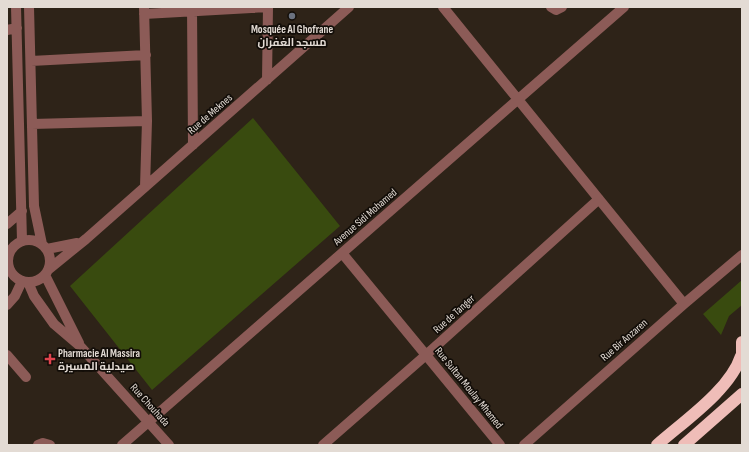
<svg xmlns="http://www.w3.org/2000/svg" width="749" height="452" font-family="'Sofia Sans Condensed',Cairo,sans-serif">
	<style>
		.green { fill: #394b0f }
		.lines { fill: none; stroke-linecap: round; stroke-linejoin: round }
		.minor { stroke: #8c5b57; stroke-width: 10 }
		.highway { stroke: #efbdb8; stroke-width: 12 }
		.worship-dot { fill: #6b7280; stroke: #120d08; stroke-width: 1.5 }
		.health-dot { fill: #e0444e; stroke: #120d08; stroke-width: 1.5 }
		.labels { text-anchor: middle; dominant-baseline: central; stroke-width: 3.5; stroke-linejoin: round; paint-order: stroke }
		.poi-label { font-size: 11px; font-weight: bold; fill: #e3dbd4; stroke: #120d08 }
		.street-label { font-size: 11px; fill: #e3dbd4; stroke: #120d08 }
	</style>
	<rect width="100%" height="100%" fill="#2e2318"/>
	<path class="green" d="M253,118L340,226L152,390L70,286Z
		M742,280V305L729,316L721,335L703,314Z"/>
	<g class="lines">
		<path class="minor" d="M16,7L22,241
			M29,7L34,206L42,244
			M144,7L147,121L145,187
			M192,7L193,145
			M443,7L684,304
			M551,7L556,10L562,7
			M144,14L268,7
			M7,30L17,28
			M31,61L146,55
			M267,80L268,7
			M32,124L147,121
			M7,224L22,211
			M8 261a21 21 0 1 1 42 0a21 21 0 1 1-42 0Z
			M47,249L77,243
			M342,253L500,445
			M49,269L86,239L349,7
			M45,275L79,343
			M28,282L34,296L54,324L81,347L169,445
			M7,305L15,296L22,281
			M7,355L26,377
			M38,445L43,443L50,445
			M122,445L624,7
			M323,445L426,355L599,199
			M524,445L684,304L742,255"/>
		<path class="highway" d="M742,342V359
			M657,445C684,421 730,390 741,356
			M684,445L742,394"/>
	</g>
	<circle class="worship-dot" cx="292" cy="16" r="4"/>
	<path class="health-dot" d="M48 353h4v4h4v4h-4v4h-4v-4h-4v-4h4z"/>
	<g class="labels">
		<g class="poi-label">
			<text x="292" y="29">Mosquée Al Ghofrane<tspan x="292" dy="13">مسجد الغفران</tspan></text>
			<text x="58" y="353" text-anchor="start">Pharmacie Al Massira<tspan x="58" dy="13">صيدلية المسيرة</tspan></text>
		</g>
		<g class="street-label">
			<text transform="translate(210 114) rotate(-41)">Rue de Meknes</text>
			<text transform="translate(365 217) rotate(-41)">Avenue Sidi Mohamed</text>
			<text transform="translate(454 314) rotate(-42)">Rue de Tanger</text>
			<text transform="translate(624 340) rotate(-41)">Rue Bir Anzaren</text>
			<text transform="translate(469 388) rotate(51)">Rue Sultan Moulay Mhamed</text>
			<text transform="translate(150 405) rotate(48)">Rue Chouhada</text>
		</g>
	</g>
	<rect width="749" height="452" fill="none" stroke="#e3dbd4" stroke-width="16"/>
</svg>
